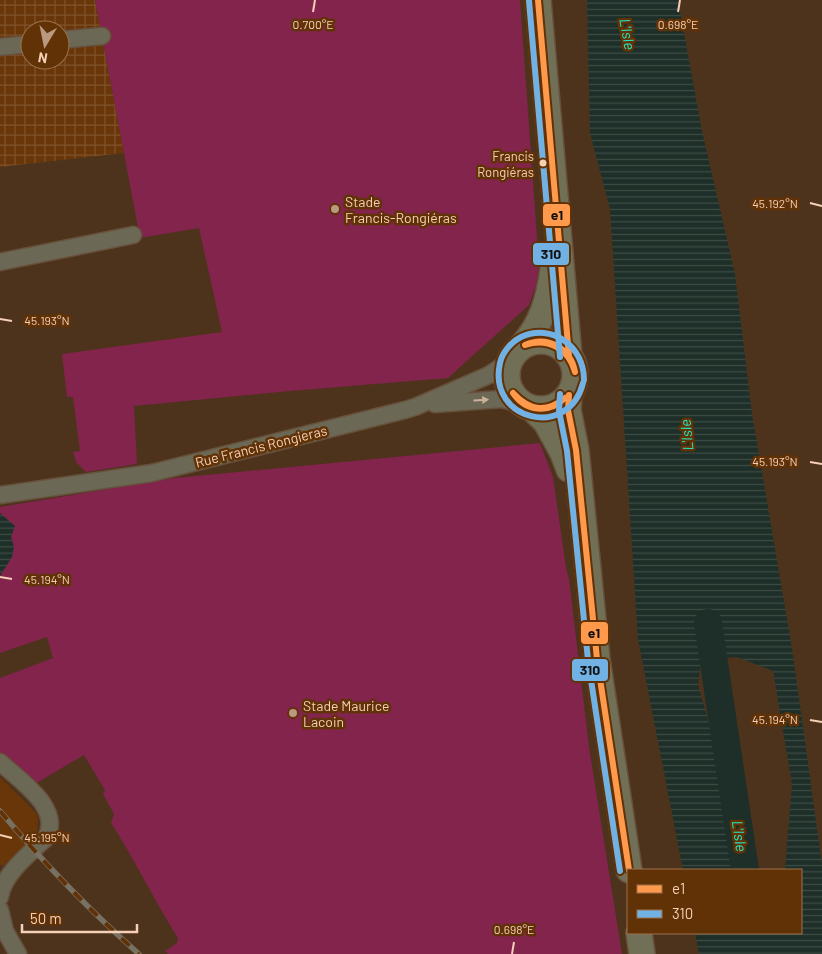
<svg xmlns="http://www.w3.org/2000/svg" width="822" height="954" font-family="Barlow,sans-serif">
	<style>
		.built { fill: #693609 }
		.industrial { fill: url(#industrial-grid); fill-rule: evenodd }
		.grass { fill: #82244c }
		.water { fill: url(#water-rules) }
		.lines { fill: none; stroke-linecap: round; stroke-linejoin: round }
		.river { stroke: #1d2f28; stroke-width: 28 }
		.street-casing { stroke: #67503c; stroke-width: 19 }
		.primary-casing { stroke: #67503c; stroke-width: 28 }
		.street { stroke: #6c6856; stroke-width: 16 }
		.primary { stroke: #717057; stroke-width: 25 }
		.rail-casing { stroke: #787060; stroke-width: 5.5 }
		.rail { stroke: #623207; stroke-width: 4; stroke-dasharray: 11; stroke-linecap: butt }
		.bus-1-casing { stroke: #623207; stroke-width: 10 }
		.bus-2-casing { stroke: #623207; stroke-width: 10 }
		.bus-1 { stroke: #ff9a4c; stroke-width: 6 }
		.bus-2 { stroke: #71b1e3; stroke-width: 6 }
		.oneway { fill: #ccb19a }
		.ticks { fill: none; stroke: #f5d0b7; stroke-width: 2 }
		.bus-dot { fill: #f5d0b7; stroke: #623207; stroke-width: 2 }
		.poi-dot { fill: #ba9981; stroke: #623207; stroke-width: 2 }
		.labels { text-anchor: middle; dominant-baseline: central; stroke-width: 5; stroke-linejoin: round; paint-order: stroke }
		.bus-label { font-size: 13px; fill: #f5d0b7; stroke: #623207; text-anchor: end }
		.poi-label { font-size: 14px; fill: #f5d0b7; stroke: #623207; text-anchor: start }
		.street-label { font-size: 14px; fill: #f5d0b7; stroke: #623207 }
		.water-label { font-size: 15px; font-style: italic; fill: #24e8c4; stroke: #623207 }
		.ticks-label { font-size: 12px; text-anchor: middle; fill: #f5d0b7; stroke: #623207; stroke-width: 5; stroke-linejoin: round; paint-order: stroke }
		.line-badge { stroke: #623207; stroke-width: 2 }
		.pale-badge-label { font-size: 14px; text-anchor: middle; font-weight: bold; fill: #111 }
	</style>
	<defs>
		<pattern id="industrial-grid" width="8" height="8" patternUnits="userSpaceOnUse" patternTransform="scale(1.25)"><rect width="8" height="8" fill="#693609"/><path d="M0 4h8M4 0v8" fill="none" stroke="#7f522b"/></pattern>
		<pattern id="water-rules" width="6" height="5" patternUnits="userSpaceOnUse" patternTransform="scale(1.25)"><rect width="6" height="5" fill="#1d2f28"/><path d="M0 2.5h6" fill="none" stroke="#3e4c45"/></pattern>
	</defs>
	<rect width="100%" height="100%" fill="#4d331c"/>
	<path class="built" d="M0,777L36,813L38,820L37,834L3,866L0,865Z"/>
	<path class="industrial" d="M0,0H95L124,153L0,167ZM30,30H60V60H30Z"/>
	<path class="grass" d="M95,0H520L539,266L536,285L529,305L448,378L290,391L134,406L137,464L86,472L76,462L73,452L80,451L73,397H67L62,354L222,332L199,228L140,238Z
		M540,443L553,477L566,568L569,579L589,747L622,954H168L165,951L177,943L178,938C154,900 135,860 111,823L114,814L103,794L105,790L84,755L33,785L0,754V678L53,658L47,637L0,653V507L175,478Z"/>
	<path class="water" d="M587,0H678L702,131L735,274L752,414L792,648L822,864V954H699L695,933H801V870H785L792,784L773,671L737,657L701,660L698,685L719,758L735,870H683L638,639L610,209L590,133Z
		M0,513L15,526L11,537L14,547L12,557L0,576Z"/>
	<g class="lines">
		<path class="river" d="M708,623L745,870"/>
		<g class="street-casing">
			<path id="street" d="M60,40L102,36
				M0,47L30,44
				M0,262L133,235
				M435,404L502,399L524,405
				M0,495L152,473L405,410L415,407L489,375L510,361
				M0,762C19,780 63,808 46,838C29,854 3,874 0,897
				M0,910L5,931L18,954"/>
		</g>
		<g class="primary-casing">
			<path id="primary" d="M538,0L569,356
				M507 375a34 34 0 1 1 68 0a34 34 0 1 1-68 0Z
				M522,346C542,324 549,299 553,269
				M569,395L568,410L576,450L597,659L629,870
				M532,408L546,422L563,453L569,469
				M639,933L642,954"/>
		</g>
		<use href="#street" class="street"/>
		<use href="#primary" class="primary"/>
		<g class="rail-casing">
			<path id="rail" d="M0,811C43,862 89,910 139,954"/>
		</g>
		<use href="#rail" class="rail"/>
		<g class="bus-1-casing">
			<path id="bus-1" d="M538,0L569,356
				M525,345C548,335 571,349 575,372
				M525,345C548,337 569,349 575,372
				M513,393C530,411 546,413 565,398
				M513,393C526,412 549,414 565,398
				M569,395L568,410L576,450L597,659L629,870"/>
		</g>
		<g class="bus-2-casing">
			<path id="bus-2" d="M529,1L560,357
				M583,383C569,440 487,421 500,363C502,353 511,342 521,337C552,323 584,346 584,380
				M560,394L559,411L567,451L588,660L620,871"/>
		</g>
		<use href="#bus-1" class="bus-1"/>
		<use href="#bus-2" class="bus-2"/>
	</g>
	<defs><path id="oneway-solid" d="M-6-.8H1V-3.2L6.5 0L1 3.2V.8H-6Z" transform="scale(1.25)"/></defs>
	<use class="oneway" href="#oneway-solid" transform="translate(481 400) rotate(-3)"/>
	<path class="ticks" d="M313,12L315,0M678,12L680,0M810,203L822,206M0,319L12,321M810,462L822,464M0,577L12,579M810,720L822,722M0,835L12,838M512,954L514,942"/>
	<circle class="bus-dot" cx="543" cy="163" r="4.5"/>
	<g class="poi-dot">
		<circle cx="335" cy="209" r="5"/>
		<circle cx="293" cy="713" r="5"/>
	</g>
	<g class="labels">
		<g class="bus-label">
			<text x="534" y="156">Francis<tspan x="534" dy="16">Rongiéras</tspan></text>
		</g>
		<g class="poi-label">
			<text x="345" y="201">Stade<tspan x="345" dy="16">Francis-Rongiéras</tspan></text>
			<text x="303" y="705">Stade Maurice<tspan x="303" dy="16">Lacoin</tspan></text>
		</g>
		<g class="street-label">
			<text transform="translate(261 446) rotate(-14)">Rue Francis Rongieras</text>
		</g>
		<g class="water-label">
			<text transform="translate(628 34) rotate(80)">L'Isle</text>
			<text transform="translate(686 435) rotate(-96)">L'Isle</text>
			<text transform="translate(740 836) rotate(82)">L'Isle</text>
		</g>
	</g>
	<g class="ticks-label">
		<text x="313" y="29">0.700°E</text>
		<text x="678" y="29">0.698°E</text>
		<text x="775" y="208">45.192°N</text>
		<text x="47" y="325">45.193°N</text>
		<text x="775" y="466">45.193°N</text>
		<text x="47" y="584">45.194°N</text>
		<text x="775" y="724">45.194°N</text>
		<text x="47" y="842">45.195°N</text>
		<text x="514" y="934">0.698°E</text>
	</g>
	<g class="line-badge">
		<rect x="542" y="203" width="29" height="24" rx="5" fill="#ff9a4c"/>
		<rect x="532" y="242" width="38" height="24" rx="5" fill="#71b1e3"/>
		<rect x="580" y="621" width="29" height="24" rx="5" fill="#ff9a4c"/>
		<rect x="571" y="658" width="38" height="24" rx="5" fill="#71b1e3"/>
	</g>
	<g class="pale-badge-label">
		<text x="557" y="220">e1</text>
		<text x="551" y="259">310</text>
		<text x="594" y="638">e1</text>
		<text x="590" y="675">310</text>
	</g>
	<rect x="627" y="869" width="175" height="65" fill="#623207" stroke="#9d714d"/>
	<rect x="637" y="885" width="25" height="8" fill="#ff9a4c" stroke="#9d714d"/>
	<text x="672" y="894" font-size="15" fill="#f5d0b7">e1</text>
	<rect x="637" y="910" width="25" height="8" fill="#71b1e3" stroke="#9d714d"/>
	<text x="672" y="919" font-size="15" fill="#f5d0b7">310</text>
	<g transform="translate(45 45) rotate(190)"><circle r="24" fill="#623207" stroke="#9d714d"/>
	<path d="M0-4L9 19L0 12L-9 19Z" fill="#ba9981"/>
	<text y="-8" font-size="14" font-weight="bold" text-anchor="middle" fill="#f5d0b7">N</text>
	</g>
	<path d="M22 924v8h115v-8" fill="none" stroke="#f5d0b7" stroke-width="2.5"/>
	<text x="30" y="924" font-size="15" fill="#f5d0b7" stroke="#623207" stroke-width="4" paint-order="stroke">50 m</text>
</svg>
